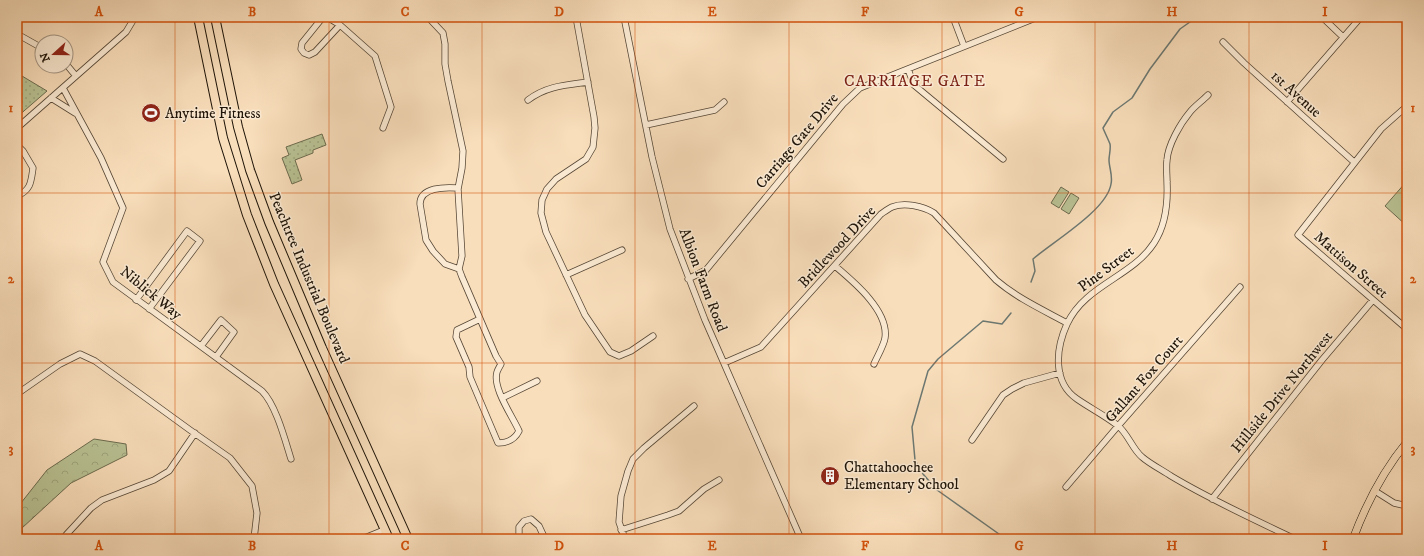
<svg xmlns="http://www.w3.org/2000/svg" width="1424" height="556" font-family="'IM FELL DW Pica',serif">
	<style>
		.forest { fill: url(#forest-crowns); stroke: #6c6b4e }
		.park { fill: url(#park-dots); stroke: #6c6b4e }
		.garden { fill: #b9c294; stroke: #6c6b4e }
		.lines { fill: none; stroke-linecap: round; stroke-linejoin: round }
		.stream { stroke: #6c7872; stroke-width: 1.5 }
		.minor-casing { stroke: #554635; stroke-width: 7 }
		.major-casing { stroke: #1e1408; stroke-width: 8 }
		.highway-casing { stroke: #1e1408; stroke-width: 10 }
		.minor { stroke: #fbead3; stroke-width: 5.5 }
		.major { stroke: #f9debb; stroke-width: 7 }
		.highway { stroke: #f9debb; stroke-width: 8 }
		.grid { fill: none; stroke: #d4520c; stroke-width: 1; stroke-opacity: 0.55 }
		.labels { text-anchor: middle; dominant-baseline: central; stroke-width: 3; stroke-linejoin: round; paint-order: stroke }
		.street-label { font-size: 15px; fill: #1e1408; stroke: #fbead3 }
		.poi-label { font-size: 15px; fill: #1e1408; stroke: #fbead3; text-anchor: start }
		.neighbourhood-label { font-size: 16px; letter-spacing: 1px; fill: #7a1f14; stroke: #fbead3 }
		.neatline { fill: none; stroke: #d4520c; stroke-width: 1.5 }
		.grid-label { font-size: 13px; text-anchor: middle; font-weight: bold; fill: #d4520c }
	</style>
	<defs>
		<pattern id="forest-crowns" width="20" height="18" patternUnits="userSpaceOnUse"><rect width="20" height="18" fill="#b9c294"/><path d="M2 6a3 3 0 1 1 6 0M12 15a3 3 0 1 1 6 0" fill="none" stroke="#9fa67e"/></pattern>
		<pattern id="park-dots" width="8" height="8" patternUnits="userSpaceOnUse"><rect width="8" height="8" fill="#b9c294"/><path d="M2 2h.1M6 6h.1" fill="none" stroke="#9fa67e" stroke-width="1.8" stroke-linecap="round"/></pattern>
	</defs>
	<rect width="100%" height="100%" fill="#f9debb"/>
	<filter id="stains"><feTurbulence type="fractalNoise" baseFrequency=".005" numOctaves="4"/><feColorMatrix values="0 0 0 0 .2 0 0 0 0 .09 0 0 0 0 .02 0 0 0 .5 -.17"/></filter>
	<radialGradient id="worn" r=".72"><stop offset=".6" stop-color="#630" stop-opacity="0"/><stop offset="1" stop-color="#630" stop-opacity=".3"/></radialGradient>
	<path class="forest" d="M94,439L126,444L127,455L71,483L22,528L23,539H17V508L47,470Z"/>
	<path class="park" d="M17,73L47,91L17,117Z
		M322,134L326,145L313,150V153L295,160L302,180L292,184L282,158L289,155L286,147Z"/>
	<path class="garden" d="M1407,181V226L1385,206Z
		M1061,187L1069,192L1059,208L1051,203Z
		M1071,193L1079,198L1069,214L1061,209Z"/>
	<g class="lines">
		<path class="stream" d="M1031,282L1035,271L1033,259C1054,241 1107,210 1111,184C1113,176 1109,167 1109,160C1109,155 1111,149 1110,144C1108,139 1105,133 1103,128L1113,112L1132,98L1150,69L1180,29L1197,17
			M1006,539L937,490L923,474L915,460L912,427L928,371L938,359L983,321L1002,324L1011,313"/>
		<g class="minor-casing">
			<path id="minor" d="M323,17L302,43L301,49L304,53L309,55L315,52L340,25
				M327,17L340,25L375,56L391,107L383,128
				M428,17L443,33L445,44V64L448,81L463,151L462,168L458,189L462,256L459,269L462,277L496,356L501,364C500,366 498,369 497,372C492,388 513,417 519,431C515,439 507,443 498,443L470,377L469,367L456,337L457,330L480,319
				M576,17L594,117L595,128L593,147L586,159L556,179L547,189L542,200L541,213L546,232L585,315L610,352L619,356L631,351L653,336
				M624,17L652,157L670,229L705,320L801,539
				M953,17L964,46
				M1322,17L1343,37
				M17,34L42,48
				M1223,42L1244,63L1354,162
				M66,64L76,76
				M908,69L914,85L1003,159
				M63,88L101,158L123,208L103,262L113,282L262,391C276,405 285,440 291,459
				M1208,95C1202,101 1195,106 1190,112C1180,124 1168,145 1167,160C1166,167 1167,175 1167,182C1168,203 1166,225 1154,243C1132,277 1085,285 1067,324C1056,348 1052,382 1077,399C1090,408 1104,415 1117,425C1128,433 1132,449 1142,457C1150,464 1162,470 1171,476C1211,500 1253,519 1295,539
				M51,98L75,113
				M528,100C546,86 566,85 588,82
				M1287,102L1361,17
				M1407,106L1381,129L1298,235L1407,329
				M646,125L715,110L724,102
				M17,128L126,32L135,17
				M17,145L23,151L33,168C31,182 31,190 17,196
				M458,188C445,187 420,187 420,204L426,240L433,251L445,264L459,269
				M835,266C854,282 889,311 885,338C884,345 877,357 874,364
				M566,275L622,250
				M688,279L706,270L843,104L860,88L1038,17
				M136,300L187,231L200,241L149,309
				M201,346L221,320L234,332L216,357
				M724,363L761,347L881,214C884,212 888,209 892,207C904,202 923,206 934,213L996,280C1017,298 1043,310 1067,323
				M17,394L60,364L80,354L95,361L190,430L230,458L252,486L257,513L254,539
				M502,398L537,381
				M972,440L1003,395L1012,389L1024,383L1060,373
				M1066,487L1118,426L1240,287
				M1375,491L1394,503L1407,506
				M1212,499L1322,360L1373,300
				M621,530L668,515L679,511L704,489L719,480
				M66,535L91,508L102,500L154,480L169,471L195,433
				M362,539L384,530
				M521,539L519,535V527L524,521L531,519L539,526L545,539
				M625,539L619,522L621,496L628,471L633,459L644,448L694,406"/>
		</g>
		<g class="major-casing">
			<path id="major" d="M1353,539C1366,504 1383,471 1407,442"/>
		</g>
		<g class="highway-casing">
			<path id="highway" d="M198,17L223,138L247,215L274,284L389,539
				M215,17L238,127L250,170L269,222L322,348L408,539"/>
		</g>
		<use href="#minor" class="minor"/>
		<use href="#major" class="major"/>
		<use href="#highway" class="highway"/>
	</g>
	<path class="grid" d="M175,17V539M329,17V539M482,17V539M635,17V539M789,17V539M942,17V539M1095,17V539M1249,17V539M17,193H1407M17,363H1407"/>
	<defs>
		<g id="stadium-disc" transform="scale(1)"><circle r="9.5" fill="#8f2418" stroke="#fbead3"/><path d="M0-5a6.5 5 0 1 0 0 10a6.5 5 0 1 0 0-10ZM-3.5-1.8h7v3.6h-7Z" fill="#fff"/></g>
		<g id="building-disc" transform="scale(1)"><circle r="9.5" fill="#8f2418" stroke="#fbead3"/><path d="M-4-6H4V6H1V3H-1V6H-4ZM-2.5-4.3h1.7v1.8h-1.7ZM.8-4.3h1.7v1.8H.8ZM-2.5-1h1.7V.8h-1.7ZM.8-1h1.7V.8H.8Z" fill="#fff"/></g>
	</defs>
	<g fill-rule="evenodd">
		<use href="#stadium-disc" x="151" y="113"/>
		<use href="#building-disc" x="830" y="476"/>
	</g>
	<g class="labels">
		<g class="street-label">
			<text transform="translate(1296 94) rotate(42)">1st Avenue</text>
			<text transform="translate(797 141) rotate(-50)">Carriage Gate Drive</text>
			<text transform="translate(837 247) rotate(-47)">Bridlewood Drive</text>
			<text transform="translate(1351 265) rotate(41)">Mattison Street</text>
			<text transform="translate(1106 269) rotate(-37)">Pine Street</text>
			<text transform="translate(309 278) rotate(67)">Peachtree Industrial Boulevard</text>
			<text transform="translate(703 280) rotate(69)">Albion Farm Road</text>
			<text transform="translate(151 293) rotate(39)">Niblick Way</text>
			<text transform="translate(1144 379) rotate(-49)">Gallant Fox Court</text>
			<text transform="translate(1282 392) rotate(-51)">Hillside Drive Northwest</text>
		</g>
		<g class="poi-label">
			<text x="165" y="113">Anytime Fitness</text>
			<text x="844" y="467">Chattahoochee<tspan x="844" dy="17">Elementary School</tspan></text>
		</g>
		<g class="neighbourhood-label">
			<text x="915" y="81">CARRIAGE GATE</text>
		</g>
	</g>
	<rect width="1424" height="556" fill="none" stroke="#f9debb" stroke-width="44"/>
	<g transform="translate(54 54) rotate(249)"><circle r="19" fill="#fbead3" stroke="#a39482"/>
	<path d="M0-3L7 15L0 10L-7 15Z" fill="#8f2418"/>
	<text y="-6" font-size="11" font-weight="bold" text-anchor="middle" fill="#1e1408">N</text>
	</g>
	<rect x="22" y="22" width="1380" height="512" class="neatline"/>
	<g class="grid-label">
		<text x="99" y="16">A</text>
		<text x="252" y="16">B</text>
		<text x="405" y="16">C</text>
		<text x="559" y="16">D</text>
		<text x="712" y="16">E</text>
		<text x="865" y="16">F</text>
		<text x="1019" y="16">G</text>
		<text x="1172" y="16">H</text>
		<text x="1325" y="16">I</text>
		<text x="11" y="112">1</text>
		<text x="1413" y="112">1</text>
		<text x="11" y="283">2</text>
		<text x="1413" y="283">2</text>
		<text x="11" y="453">3</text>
		<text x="1413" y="453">3</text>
		<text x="99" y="550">A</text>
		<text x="252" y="550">B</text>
		<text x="405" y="550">C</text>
		<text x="559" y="550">D</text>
		<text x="712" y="550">E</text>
		<text x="865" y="550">F</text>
		<text x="1019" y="550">G</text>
		<text x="1172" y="550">H</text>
		<text x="1325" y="550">I</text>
	</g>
	<rect width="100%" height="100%" filter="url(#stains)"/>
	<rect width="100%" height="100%" fill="url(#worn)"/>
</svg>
